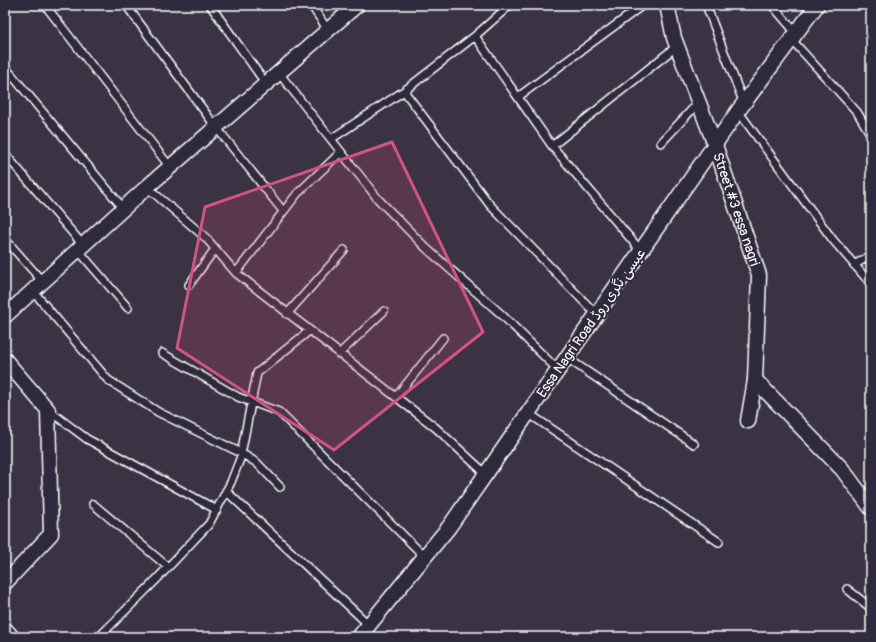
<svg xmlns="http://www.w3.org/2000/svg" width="876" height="642" font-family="Pangolin,'Playpen Sans Arabic',sans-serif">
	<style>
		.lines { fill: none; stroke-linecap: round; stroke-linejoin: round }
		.service-casing { stroke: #fff; stroke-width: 10 }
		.minor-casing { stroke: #fff; stroke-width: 17 }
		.service { stroke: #2f2a3d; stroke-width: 7 }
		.minor { stroke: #2f2a3d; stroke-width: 14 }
		.marked { fill: #d15284; fill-opacity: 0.2; stroke: #d15284; stroke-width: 3; stroke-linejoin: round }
		.labels { text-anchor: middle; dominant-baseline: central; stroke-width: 4; stroke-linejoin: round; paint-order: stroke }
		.street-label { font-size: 14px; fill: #fff; stroke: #2f2a3d }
	</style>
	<rect width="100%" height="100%" fill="#3b3343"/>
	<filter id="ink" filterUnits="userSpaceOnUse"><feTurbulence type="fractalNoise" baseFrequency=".025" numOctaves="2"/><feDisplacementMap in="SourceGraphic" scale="8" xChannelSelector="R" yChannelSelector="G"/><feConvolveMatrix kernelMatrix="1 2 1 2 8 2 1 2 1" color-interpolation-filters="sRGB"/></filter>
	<g filter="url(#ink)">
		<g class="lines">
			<g class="service-casing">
				<path id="service" d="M45,5L170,167
					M126,5L216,127L283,211
					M210,5L266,84
					M311,5L328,30
					M706,5L744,104
					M772,5L796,33
					M475,36L552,146L677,46
					M791,39L857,112L871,135
					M5,67L123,208
					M279,73L378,199L426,248L501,314L558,370
					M404,91L490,205L597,315
					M518,97L643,5
					M738,111L833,240L871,284
					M331,139L404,91L475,36L510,5
					M661,143L699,102
					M552,146L641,251
					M5,154L83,245
					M147,187L206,238L236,273L436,428L486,474
					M5,239L43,282
					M78,250L128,308
					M854,265L871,255
					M236,273L297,194L341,152
					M189,285L215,249
					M33,291L108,380L158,412L241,453L257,463L280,487
					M287,314L344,250
					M162,353L238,397L279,412L425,557
					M339,354L384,311
					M567,358L694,444
					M396,397L443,338
					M48,410L87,439L217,510
					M528,413L719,542
					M226,491L369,625
					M93,504L168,567
					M847,589L871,608
					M99,637L155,581L209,524L231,482L240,459L257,373L309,331"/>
			</g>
			<g class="minor-casing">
				<g id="minor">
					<path id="s1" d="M667,5L674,38L715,145L759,275L755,380L748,421"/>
					<path d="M5,316L147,187L357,5"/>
					<path d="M5,360L48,410L51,534L5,583"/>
					<path d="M755,380L842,469L871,508"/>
					<path d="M5,629L12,637"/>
					<path d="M359,637L449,527L738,111L817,5"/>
				</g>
			</g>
			<use href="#service" class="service"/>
			<use href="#minor" class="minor"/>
		</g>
	</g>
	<path class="marked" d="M392,142L483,332L334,450L177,348L205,207Z"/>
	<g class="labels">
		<g class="street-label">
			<text stroke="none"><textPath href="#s1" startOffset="216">Street #3 essa nagri</textPath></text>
			<text transform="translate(591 323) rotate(-55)">Essa Nagri Road عیسیٰ نگری روڈ</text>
		</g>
	</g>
	<rect width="876" height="642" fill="none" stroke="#2f2a3d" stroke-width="20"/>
	<rect x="10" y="10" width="856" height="622" fill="none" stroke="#fff" stroke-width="1.5" filter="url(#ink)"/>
</svg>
